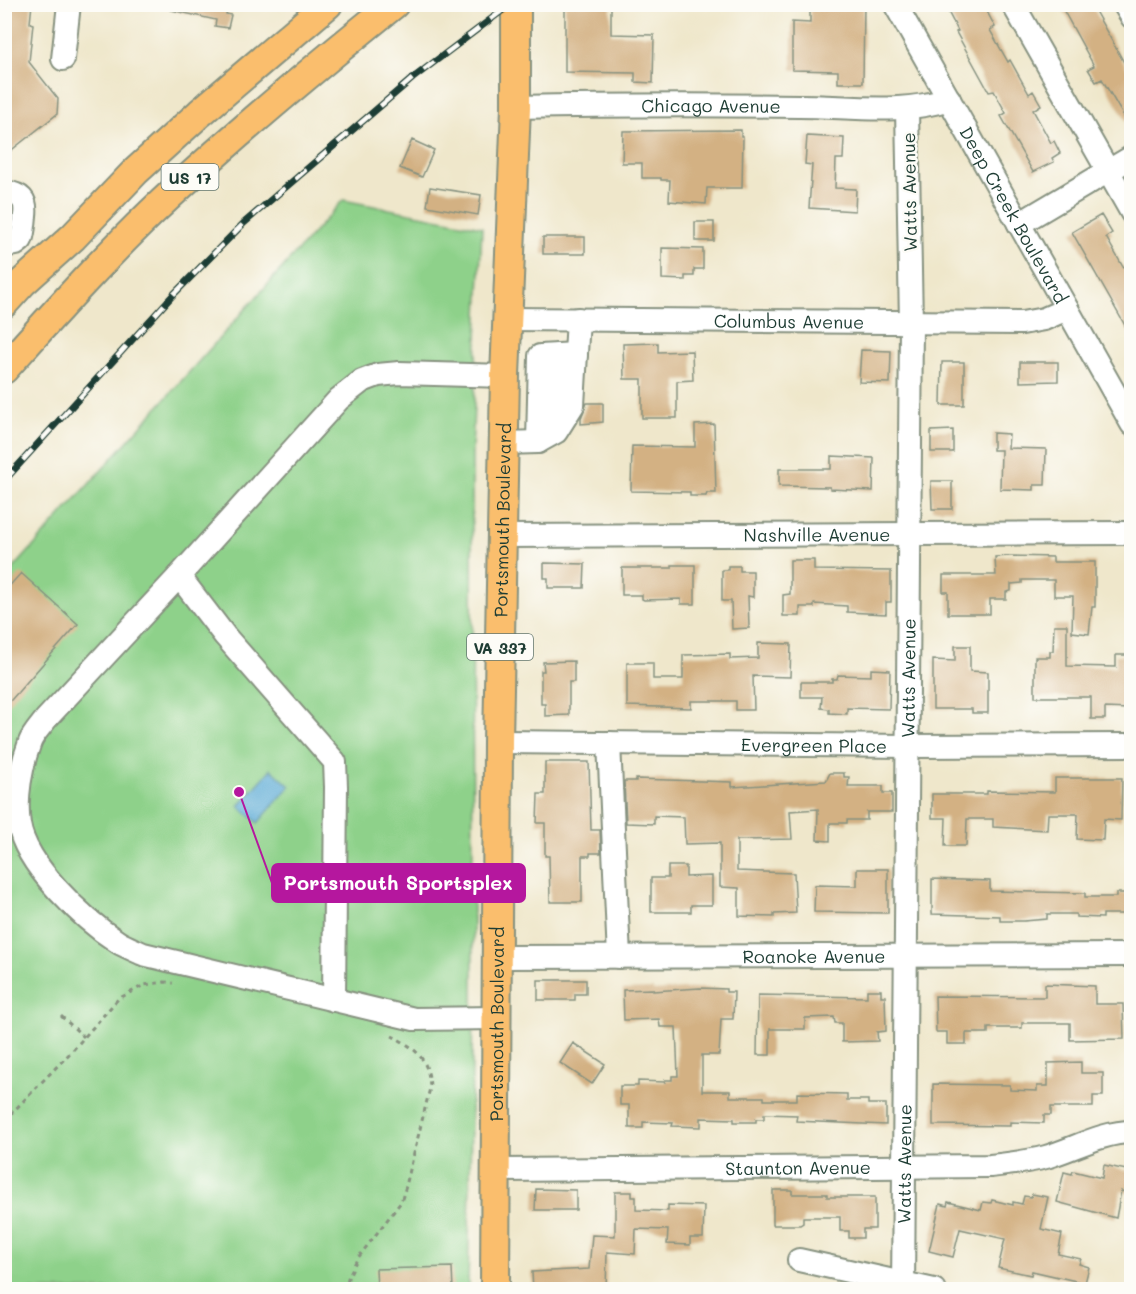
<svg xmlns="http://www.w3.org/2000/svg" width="1136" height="1294" font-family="Mali,sans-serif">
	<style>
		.green { fill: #8ed18a; stroke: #56875f; stroke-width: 1.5 }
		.water { fill: #5dacd7; stroke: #3e7486; stroke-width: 1.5 }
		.building { fill: #d3b183 }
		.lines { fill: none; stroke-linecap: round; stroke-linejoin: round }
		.minor-casing { stroke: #879280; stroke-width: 26 }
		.major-casing { stroke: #879280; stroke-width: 32 }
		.path { stroke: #879280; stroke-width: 3; stroke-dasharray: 4.5 4.5; stroke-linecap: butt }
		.minor { stroke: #fff; stroke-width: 22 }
		.major { stroke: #fabe6d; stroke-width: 28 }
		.rail-casing { stroke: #1f3d34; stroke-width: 7 }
		.rail { stroke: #fdfcf7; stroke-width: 4.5; stroke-dasharray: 14; stroke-linecap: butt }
		.labels { text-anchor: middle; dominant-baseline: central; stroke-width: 5; stroke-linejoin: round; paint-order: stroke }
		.shield { fill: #fdfcf7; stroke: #62766e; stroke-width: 1.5 }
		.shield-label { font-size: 16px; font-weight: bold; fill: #1f3d34 }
		.street-label { font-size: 18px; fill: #1f3d34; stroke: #fdfcf7 }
		.leader { fill: none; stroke: #b5179e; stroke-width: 2 }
		.callout-dot { fill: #b5179e; stroke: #fdfcf7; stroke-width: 2 }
		.callout { fill: #b5179e; stroke: #b5179e; stroke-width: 2 }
		.callout-label { font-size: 20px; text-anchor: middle; font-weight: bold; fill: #fff }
	</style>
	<rect width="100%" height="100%" fill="#fdfcf7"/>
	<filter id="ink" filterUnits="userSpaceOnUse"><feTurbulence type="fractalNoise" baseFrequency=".0167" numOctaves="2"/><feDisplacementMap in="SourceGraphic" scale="12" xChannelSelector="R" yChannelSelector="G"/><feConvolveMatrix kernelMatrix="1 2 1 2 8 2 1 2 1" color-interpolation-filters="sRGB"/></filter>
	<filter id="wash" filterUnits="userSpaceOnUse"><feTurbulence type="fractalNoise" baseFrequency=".008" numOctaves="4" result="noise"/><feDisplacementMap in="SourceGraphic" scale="24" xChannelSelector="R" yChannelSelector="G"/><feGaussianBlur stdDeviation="1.35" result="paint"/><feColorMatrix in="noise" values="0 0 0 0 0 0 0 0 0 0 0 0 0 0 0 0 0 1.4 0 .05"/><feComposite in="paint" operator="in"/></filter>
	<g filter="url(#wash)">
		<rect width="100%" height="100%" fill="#efe7cb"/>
		<path class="green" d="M343,200L482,227L472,451L473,1006L468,1289L5,1290V578Z"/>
		<path class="water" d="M271,769L290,786L258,823L239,806Z"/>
		<g id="blocks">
			<path class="building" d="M4,4H32L30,23L33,24L29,62L58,99L57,114L4,156Z
				M172,4H228L226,14L231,15L228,28L215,26L216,20L171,10Z
				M565,4H611V34L654,35L653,83L635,82V73L565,72Z
				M810,4H864L863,83H838V71L792,70V22L810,23Z
				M944,4H983L995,27L990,30L1008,62L1010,60L1029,94L1033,91L1041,105L1033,110L1051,143L1054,141L1060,153L1052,158L1054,162L1033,172L1001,116L1006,113L994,91L989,92L956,32L958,31Z
				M1060,4H1091L1131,75V129L1102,79L1096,82L1088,69L1094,66Z
				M741,130V136H743L742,188H707L706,204L669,201L670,180H661V178H642V163H622L623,131Z
				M807,136L844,138L843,159H836L835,188L856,189L855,211L809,208L812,165L805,164Z
				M412,140L434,150L422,177L400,168Z
				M430,187L481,195L478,215L427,206Z
				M1101,215L1112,233L1106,237L1123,267L1131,262V336L1072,232Z
				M695,222H714V241H695Z
				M543,237H585V254H543Z
				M662,248L703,249V269H694V276H685V280L662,279Z
				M658,343V352L692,351L693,380L677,381V418H642V379H624L623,344Z
				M861,350L891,351L890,383L859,382Z
				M942,362H964V405H941Z
				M1020,362H1058V381L1020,382Z
				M587,403H603V422L581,424V418Z
				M714,424L716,493H707L706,496H690V492L631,491L632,446L695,447V425Z
				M953,430V452H931V431Z
				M993,433L1009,434L1008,448L1046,449L1045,485H1034V490L1000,489L1001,450H993Z
				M831,456L874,458L873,491L830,489V487L779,486V469H831Z
				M931,481H952V509H932Z
				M1010,556L1053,557V562H1095V607H1092L1089,634L1072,632L1073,596H1054V580H1022V583L1011,584V591L1006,592V599H990V614H948V592H943V575H996L995,557Z
				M790,560H814V570L891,571V602H886V614L847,612V606L814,604V607H800V616H783V595L790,594Z
				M544,563L585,564L584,588H548V578H544Z
				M672,565H695V604H681V599L644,600L642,599V595H622V568H672Z
				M728,566H740V571H753V597L748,596L749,628L732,629L731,601H722V570H728Z
				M21,573L78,624L4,708V592Z
				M1054,625H1067V666L1116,667V655H1130L1131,705H1129V709L1105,708V719H1091V697H1035V657H1050V651H1053Z
				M758,643L791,644L790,677L753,676L754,710H736V701H691V708L627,706V663H653V679H683V655L730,654V659L758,658Z
				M955,646H970V671L988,672V713H972V709H933V660L955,661Z
				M574,661V682H569V715L545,716V704H541V671H544L543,662Z
				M871,669L890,670L889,709L847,708V714L829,713V709L821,708L822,697H801V682H832V679H837L838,675L871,676Z
				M545,762H589L591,830H600L601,853H590V856H582V902H550L549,856H545V823H537L538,794H545Z
				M830,773H844V777H849L848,786H883V793H892V812H867V820H847V823H830V841L817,840L818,809L790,811L792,839L737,840V871L794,873L796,913L774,914V917L739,916V888L720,887V843L685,844L684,817L654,816V824L626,823L624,781H636V779L732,782V787L826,781Z
				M1055,778H1122L1121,820L1104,819L1103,840L1077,839L1078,814H1048L1047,830L993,827V819H967L966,846H945L946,818H932V794H987V791L1055,792Z
				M668,866H686V877L712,876V905H691V912H651V878H668Z
				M857,869H888V913L814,912L815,885L857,886Z
				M932,879L990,881V891L1085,893V897H1116V893H1131V914H1103V918L1076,917V914H1047V919L1024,921H1000V916L932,914Z
				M538,980H586V994H575V1000H538Z
				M1045,984L1095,986V1004H1123L1124,1039L1070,1040V1023H1022V1028H988V1033H966V1044H947V1032H936L935,996L1045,997Z
				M700,988L726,989V992H734L733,1019H721L719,1055H702V1091H730V1097H764V1100H797V1093L847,1094V1100H868V1104H886V1125L796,1121L797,1115L764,1114V1119H756V1122H734V1119L701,1118V1127L672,1126L673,1123L643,1122V1128H629V1105H620V1086H638V1081L665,1082V1080H672V1076H678L676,1027H660L659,1019L624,1020L623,990L653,989V991Z
				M867,990H881V996H885L886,1031L877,1032L878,1041L842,1042V1023H835L834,1017L805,1018V1029H770V1055H757L758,995L867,997Z
				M573,1043L605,1064L592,1084L560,1063Z
				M1081,1062V1073H1103V1096H1093V1107H1051V1115H1044V1123L1010,1122V1126L933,1125V1084L1010,1085V1090L1037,1091V1086H1048V1063Z
				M1104,1165L1131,1171V1193L1121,1191L1116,1218L1057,1202L1064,1172L1072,1174L1073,1171L1102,1178Z
				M536,1189L576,1190V1210H535Z
				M773,1190H792V1194H827V1197H875V1229H863V1238H849V1231H840V1217H803V1223L800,1225H773Z
				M615,1192H632V1197H636V1210L668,1211V1205L704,1206L703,1238H690V1245L667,1244L668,1230L636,1229L635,1254L607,1252L606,1290H533L532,1272L589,1269L592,1235L615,1236Z
				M1032,1194L1048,1197L1041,1229L1062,1234L1058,1254L1081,1259L1079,1264L1089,1267L1085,1283L1032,1271L1031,1275L998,1268L1005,1239L960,1229L953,1257L929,1251L940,1204L947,1206L948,1202L981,1210L983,1202L991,1203L992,1200L1013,1205V1202L1022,1204L1024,1196L1031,1197Z
				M452,1267L453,1290H377L376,1269Z"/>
		</g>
	</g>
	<g filter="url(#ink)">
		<use href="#blocks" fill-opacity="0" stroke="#879280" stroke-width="1.5"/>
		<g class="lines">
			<g class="minor-casing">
				<g id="minor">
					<path id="s1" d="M895,4L1132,424"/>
					<path d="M1013,4L1132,213"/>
					<path d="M1124,4L1132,17"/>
					<path d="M63,59L69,4"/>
					<path id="s2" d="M516,107C610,105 704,105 799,106C849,106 901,115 949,99"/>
					<path d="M4,192C21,194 27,199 25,216C24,224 24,232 21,240L16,244L4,245"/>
					<path d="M1019,224L1132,157"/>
					<path id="s3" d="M507,319L1022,323L1044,319L1067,309"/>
					<path d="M556,429L558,355"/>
					<path d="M538,442L540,356L576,354"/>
					<path d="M504,443L538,442L556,432L573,405L578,319"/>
					<path id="s4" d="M502,536L1132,533"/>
					<path d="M179,576L225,636L335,762L336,787L334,1000"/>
					<path id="s5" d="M498,742L909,746L1132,745"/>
					<path d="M609,743L619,957"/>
					<path id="s6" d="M498,957L1132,955"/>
					<path d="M498,1018L414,1019L143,954C135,950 126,947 118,942C84,920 25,865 19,824C15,798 21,766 30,742C33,734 41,726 46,719L179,576L339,399L362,381L378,375L399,373L505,376"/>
					<path id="s7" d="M495,1170L990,1166C1009,1164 1027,1162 1046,1157C1074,1149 1102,1132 1132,1132"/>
					<path d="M799,1260L934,1290"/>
					<path id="s8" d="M903,1290L911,323L907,109"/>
				</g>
			</g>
			<g class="major-casing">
				<g id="major">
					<path d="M4,303L23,282L73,237L135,172L200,113L328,4"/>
					<path d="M4,369C52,316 100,262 152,212C229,139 311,71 394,4"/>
					<path id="s9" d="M495,1290L498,742L505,376L516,107V4"/>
				</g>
			</g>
			<path class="path" d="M61,1016L84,1037
				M4,1121L73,1050L118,999L144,985L165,982L173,983
				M346,1290L348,1278L357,1259L401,1202L406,1186L430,1088C429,1059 416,1048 392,1036"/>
			<use href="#minor" class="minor"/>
			<use href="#major" class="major"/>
			<g class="rail-casing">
				<path id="rail" d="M4,481L173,295L244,223L413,78L511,4"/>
			</g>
			<use href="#rail" class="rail"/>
		</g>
	</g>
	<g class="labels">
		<g class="shield">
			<rect x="161.5" y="164" width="57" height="26" rx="4.5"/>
			<rect x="467" y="634" width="66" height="26" rx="4.5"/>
		</g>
		<g class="shield-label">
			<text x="190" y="177">US 17</text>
			<text x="500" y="647">VA 337</text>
		</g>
		<g class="street-label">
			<text stroke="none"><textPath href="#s2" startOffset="195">Chicago Avenue</textPath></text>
			<text transform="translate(909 192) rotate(-91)">Watts Avenue</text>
			<text stroke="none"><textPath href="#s1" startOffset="242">Deep Creek Boulevard</textPath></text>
			<text stroke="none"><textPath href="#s3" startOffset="282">Columbus Avenue</textPath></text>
			<text stroke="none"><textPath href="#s9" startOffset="770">Portsmouth Boulevard</textPath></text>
			<text stroke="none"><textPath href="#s4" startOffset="315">Nashville Avenue</textPath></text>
			<text stroke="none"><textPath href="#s8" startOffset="612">Watts Avenue</textPath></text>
			<text stroke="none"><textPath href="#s5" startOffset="316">Evergreen Place</textPath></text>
			<text stroke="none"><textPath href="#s6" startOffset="316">Roanoke Avenue</textPath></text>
			<text stroke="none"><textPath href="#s9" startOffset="266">Portsmouth Boulevard</textPath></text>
			<text stroke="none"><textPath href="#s8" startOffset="126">Watts Avenue</textPath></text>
			<text stroke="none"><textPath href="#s7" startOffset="303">Staunton Avenue</textPath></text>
		</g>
	</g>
	<path class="leader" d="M239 792L272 883"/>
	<circle class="callout-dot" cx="239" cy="792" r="6"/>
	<rect class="callout" x="272" y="864" width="253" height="38" rx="6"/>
	<g class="callout-label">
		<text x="398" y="890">Portsmouth Sportsplex</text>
	</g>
	<rect width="1136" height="1294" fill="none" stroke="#fdfcf7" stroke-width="24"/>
</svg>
